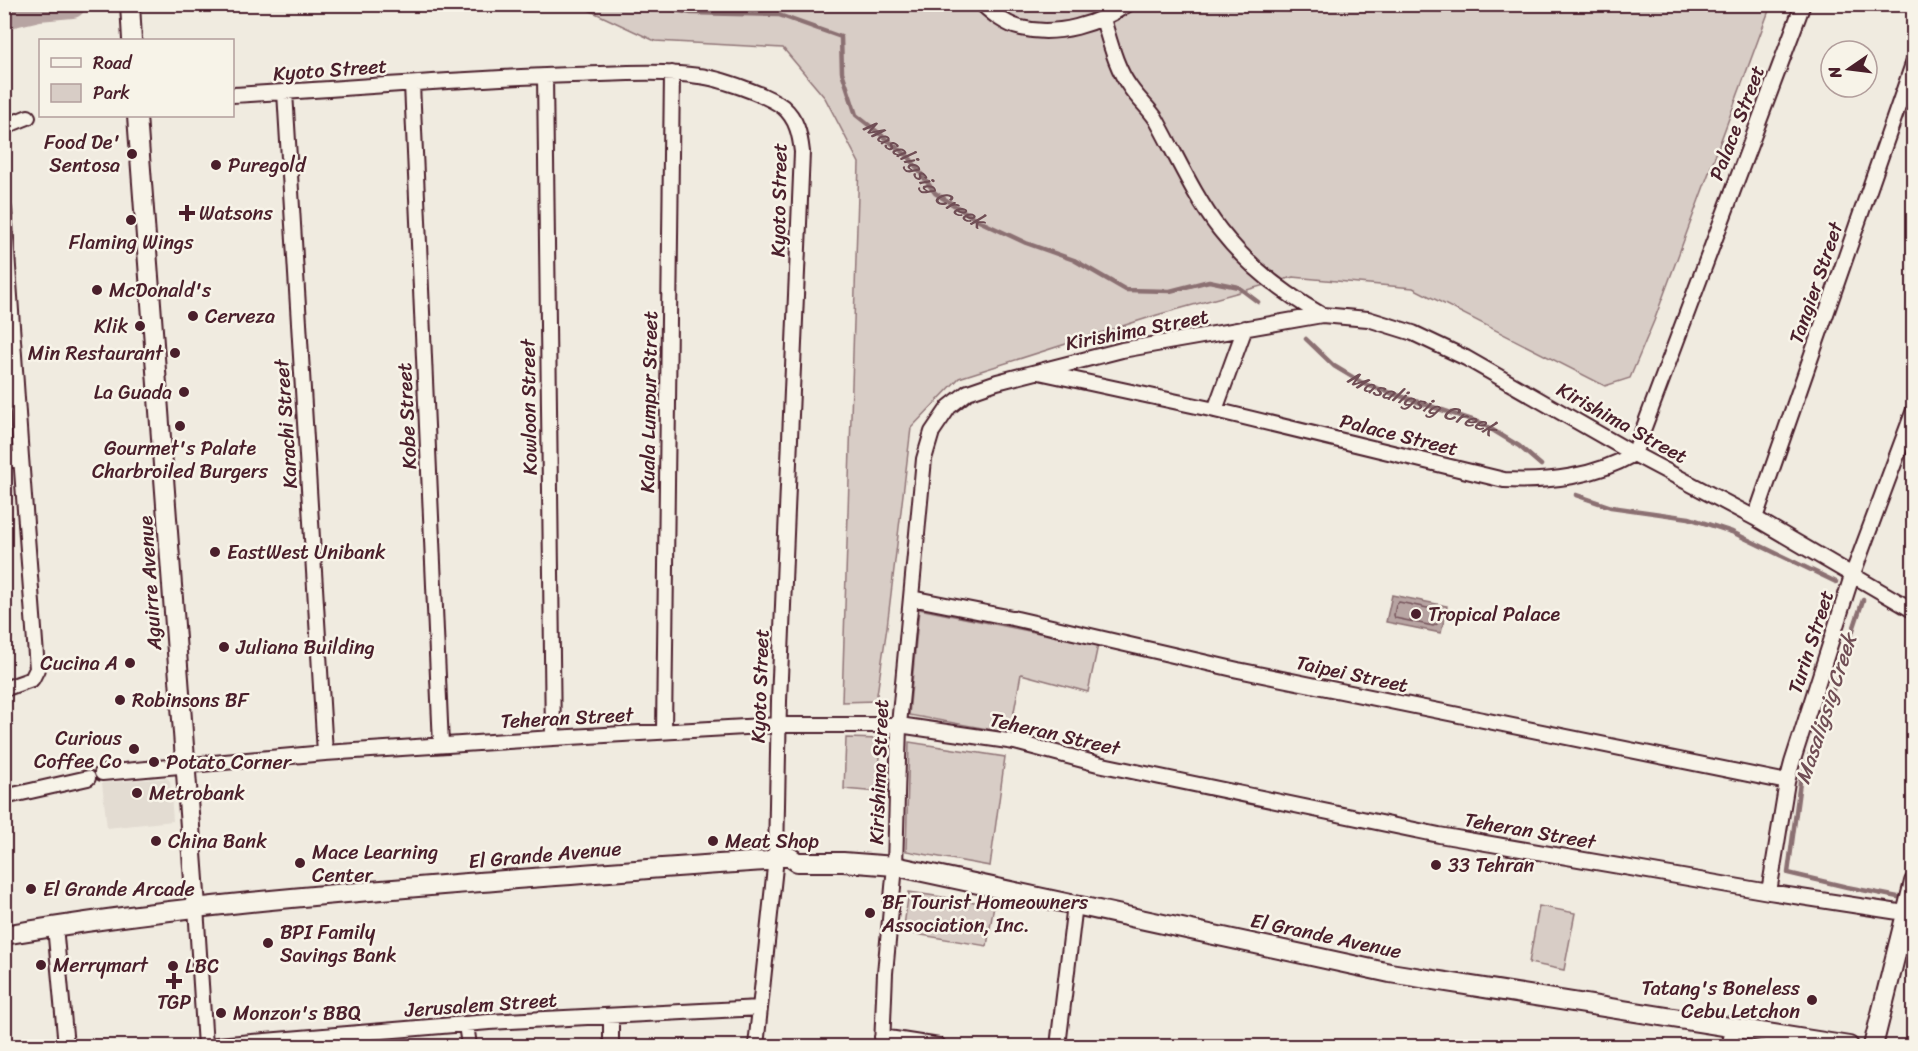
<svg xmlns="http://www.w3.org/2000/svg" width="1918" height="1051" font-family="Sriracha,sans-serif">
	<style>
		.built { fill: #e3dcd2 }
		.green { fill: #d8cdc6; stroke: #917678; stroke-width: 1.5 }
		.water { fill: #b7a4a2; stroke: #8b6f72; stroke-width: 1.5 }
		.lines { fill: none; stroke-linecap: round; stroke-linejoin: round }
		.shore { stroke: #76545b; stroke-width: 1.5 }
		.stream { stroke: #8b6f72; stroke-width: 4.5 }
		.river { stroke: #b7a4a2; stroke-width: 28 }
		.minor-casing { stroke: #4a1f2b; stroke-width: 18 }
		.tertiary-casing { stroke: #4a1f2b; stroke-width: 22 }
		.minor { stroke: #f7f3e8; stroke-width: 14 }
		.tertiary { stroke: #f7f3e8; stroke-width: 18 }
		.poi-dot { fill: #4a1f2b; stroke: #f7f3e8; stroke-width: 2 }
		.labels { text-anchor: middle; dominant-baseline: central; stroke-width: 5; stroke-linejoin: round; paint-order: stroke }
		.street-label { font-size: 20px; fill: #4a1f2b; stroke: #f7f3e8 }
		.poi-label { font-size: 20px; fill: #4a1f2b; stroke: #f7f3e8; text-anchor: start }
		.water-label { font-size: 21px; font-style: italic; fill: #704e55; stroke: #f7f3e8 }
	</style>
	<rect width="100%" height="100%" fill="#f0ebe0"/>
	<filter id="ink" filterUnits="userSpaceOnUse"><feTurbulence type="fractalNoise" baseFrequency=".0167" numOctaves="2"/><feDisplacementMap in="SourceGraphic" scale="12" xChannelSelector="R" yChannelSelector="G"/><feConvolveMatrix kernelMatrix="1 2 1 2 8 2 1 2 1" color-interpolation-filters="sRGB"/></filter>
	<g filter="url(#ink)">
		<path class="built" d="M167,778L170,781L173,821L107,828L102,783Z"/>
		<path class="green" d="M578,5H1771L1654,321L1630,378L1605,386L1413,288L1293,277L1157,315L959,378L911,428L887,627L876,701L842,702L859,163L825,98L783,48L655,41Z
			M919,609L1098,645L1088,692L1021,674L1010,733L909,715Z
			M846,738L881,739L878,792L844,789Z
			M909,742L1005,757L990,866L906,851Z
			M909,892L994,905L987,946L903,932Z
			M1539,906L1575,913L1564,970L1529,963Z"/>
		<path class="water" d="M1392,595L1447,606L1441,633L1386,622Z"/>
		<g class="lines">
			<path class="shore" d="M1399,602L1437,610L1439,613L1437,624L1433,626L1395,618L1394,615L1396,605Z"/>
			<g class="stream">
				<path id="s1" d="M643,4L691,13L779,15L841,37L842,72L856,115L909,157L935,193L979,221L1026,243L1074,260L1126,290L1170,291L1209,281L1238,287L1258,302"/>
				<path id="s2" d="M1306,339L1334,366L1364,384L1481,423L1519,446L1541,465"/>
				<path d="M1576,495L1611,507L1689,518L1732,532L1836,582"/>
				<path d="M1863,600L1828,705L1800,782L1788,873L1847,887L1903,898L1905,900"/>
			</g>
			<path class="river" d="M4,15L38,7L72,4"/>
			<g class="minor-casing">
				<path id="minor" d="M982,4C993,14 1006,25 1021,28C1057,37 1098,24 1128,4
					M1103,19C1110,42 1116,68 1130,87C1138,99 1148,107 1156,119C1176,155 1195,198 1220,230C1248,266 1283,293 1322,315
					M545,76L553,738
					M412,84L441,745
					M285,92L325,753
					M232,95C346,89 459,78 572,75C614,74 657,70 699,76C719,78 768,95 783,107C797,119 800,135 802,152L779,701L776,857
					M4,130L13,123L28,117
					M4,209L21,457L37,669L32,679L4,689
					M1039,372L1215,410L1504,480C1550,482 1594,477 1634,454L1803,4
					M1215,410L1245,328
					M4,462L21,457
					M1755,518L1914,61
					M911,598L1017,619L1238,670L1787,782
					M664,731L672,73
					M102,773L325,753L553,738L778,725H899L1015,742L1098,764L1439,835L1769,892L1905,913
					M4,797L88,778
					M1769,892L1787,782L1792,763L1852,576L1914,410
					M196,907L205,1046
					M55,926L66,1046
					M466,1024L469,1046
					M882,1037L939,1046
					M205,1046L489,1022L760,1008
					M611,1046V1016
					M756,1046L775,867
					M882,1046L885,973L895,866L899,725L924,459L932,432L949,407L968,392L997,382L1122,350L1322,315L1368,319L1413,333L1466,358L1634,454L1755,518L1914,611
					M1058,1046L1075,904
					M1729,1046L1734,1027"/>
			</g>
			<g class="tertiary-casing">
				<path id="tertiary" d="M130,4L132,40
					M137,116L196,907
					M4,935C154,909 304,896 455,884C559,876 663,867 767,861L776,857H790L797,862H843L895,866L1390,973L1849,1046
					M1873,1046L1914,882"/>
			</g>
			<use href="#minor" class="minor"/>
			<use href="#tertiary" class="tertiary"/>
		</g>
	</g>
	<g class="poi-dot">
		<circle cx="132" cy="154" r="6"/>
		<circle cx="216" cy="165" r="6"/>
		<path d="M184 204h6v6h6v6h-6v6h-6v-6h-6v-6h6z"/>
		<circle cx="131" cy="220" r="6"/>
		<circle cx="97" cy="290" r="6"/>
		<circle cx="193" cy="316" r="6"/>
		<circle cx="140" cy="326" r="6"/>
		<circle cx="175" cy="353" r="6"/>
		<circle cx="184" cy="392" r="6"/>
		<circle cx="180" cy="426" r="6"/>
		<circle cx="215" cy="552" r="6"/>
		<circle cx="1416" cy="614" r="6"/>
		<circle cx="224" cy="647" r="6"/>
		<circle cx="130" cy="663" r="6"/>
		<circle cx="120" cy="700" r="6"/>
		<circle cx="134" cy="749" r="6"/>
		<circle cx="154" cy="762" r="6"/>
		<circle cx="137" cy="793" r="6"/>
		<circle cx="156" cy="841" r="6"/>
		<circle cx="713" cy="841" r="6"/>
		<circle cx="300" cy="863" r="6"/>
		<circle cx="1436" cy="865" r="6"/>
		<circle cx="31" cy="889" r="6"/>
		<circle cx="870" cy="913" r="6"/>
		<circle cx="268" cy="943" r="6"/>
		<circle cx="41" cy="965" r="6"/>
		<circle cx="173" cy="966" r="6"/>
		<path d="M171 972h6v6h6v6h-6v6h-6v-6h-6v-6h6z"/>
		<circle cx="1812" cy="1000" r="6"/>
		<circle cx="221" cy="1013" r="6"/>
	</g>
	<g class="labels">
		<g class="street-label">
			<text transform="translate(330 70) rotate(-4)">Kyoto Street</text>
			<text transform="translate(1737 123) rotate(-69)">Palace Street</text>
			<text transform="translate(779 200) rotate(-89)">Kyoto Street</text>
			<text transform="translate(1816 283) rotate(-71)">Tangier Street</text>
			<text transform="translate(1137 330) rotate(-11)">Kirishima Street</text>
			<text transform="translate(649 402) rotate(-89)">Kuala Lumpur Street</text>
			<text transform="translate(529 407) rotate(-91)">Kowloon Street</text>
			<text transform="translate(407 416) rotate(-93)">Kobe Street</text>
			<text transform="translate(1622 423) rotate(29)">Kirishima Street</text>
			<text transform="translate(286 424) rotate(-94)">Karachi Street</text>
			<text transform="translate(1399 435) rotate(14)">Palace Street</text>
			<text transform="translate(150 583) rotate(-94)">Aguirre Avenue</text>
			<text transform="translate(1811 642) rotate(-72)">Turin Street</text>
			<text transform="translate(1352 674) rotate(12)">Taipei Street</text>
			<text transform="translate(760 686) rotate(-88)">Kyoto Street</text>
			<text transform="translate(567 718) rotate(-3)">Teheran Street</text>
			<text transform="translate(1055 734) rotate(13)">Teheran Street</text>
			<text transform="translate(879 772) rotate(-88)">Kirishima Street</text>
			<text transform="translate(1530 831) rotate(10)">Teheran Street</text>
			<text transform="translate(545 855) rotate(-5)">El Grande Avenue</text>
			<text transform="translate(1326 936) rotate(12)">El Grande Avenue</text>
			<text transform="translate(481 1005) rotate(-4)">Jerusalem Street</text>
		</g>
		<g class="poi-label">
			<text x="120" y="142" text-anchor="end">Food De'<tspan x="120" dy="23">Sentosa</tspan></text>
			<text x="228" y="165">Puregold</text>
			<text x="199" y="213">Watsons</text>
			<text x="131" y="242" text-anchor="middle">Flaming Wings</text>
			<text x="109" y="290">McDonald's</text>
			<text x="205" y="316">Cerveza</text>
			<text x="128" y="326" text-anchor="end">Klik</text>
			<text x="163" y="353" text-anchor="end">Min Restaurant</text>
			<text x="172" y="392" text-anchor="end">La Guada</text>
			<text x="180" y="448" text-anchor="middle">Gourmet's Palate<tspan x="180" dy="23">Charbroiled Burgers</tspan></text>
			<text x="227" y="552">EastWest Unibank</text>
			<text x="1428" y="614">Tropical Palace</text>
			<text x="236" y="647">Juliana Building</text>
			<text x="118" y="663" text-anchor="end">Cucina A</text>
			<text x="132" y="700">Robinsons BF</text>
			<text x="122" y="738" text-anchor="end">Curious<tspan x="122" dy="23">Coffee Co</tspan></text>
			<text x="166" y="762">Potato Corner</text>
			<text x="149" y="793">Metrobank</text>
			<text x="168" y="841">China Bank</text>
			<text x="725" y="841">Meat Shop</text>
			<text x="312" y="852">Mace Learning<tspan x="312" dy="23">Center</tspan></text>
			<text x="1448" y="865">33 Tehran</text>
			<text x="43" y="889">El Grande Arcade</text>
			<text x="882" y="902">BF Tourist Homeowners<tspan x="882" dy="23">Association, Inc.</tspan></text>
			<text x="280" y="932">BPI Family<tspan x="280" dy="23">Savings Bank</tspan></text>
			<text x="53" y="965">Merrymart</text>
			<text x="185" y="966">LBC</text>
			<text x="1800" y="988" text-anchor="end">Tatang's Boneless<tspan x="1800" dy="23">Cebu Letchon</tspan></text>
			<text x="174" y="1002" text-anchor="middle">TGP</text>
			<text x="233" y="1013">Monzon's BBQ</text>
		</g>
		<g class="water-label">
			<text stroke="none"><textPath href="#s1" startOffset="374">Masaligsig Creek</textPath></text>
			<text stroke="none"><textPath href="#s2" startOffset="135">Masaligsig Creek</textPath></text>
			<text transform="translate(1826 709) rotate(-72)">Masaligsig Creek</text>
		</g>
	</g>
	<rect width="1918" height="1051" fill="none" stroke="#f7f3e8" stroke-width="24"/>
	<rect x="12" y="12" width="1894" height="1027" fill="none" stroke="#4a1f2b" stroke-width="2" filter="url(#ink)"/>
	<rect x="39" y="39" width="195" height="78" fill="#f7f3e8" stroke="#b29e9c" stroke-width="1.5"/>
	<rect x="51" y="58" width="30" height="9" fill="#f7f3e8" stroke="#b29e9c" stroke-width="1.5"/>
	<text x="93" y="69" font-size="18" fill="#4a1f2b">Road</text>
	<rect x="51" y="84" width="30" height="18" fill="#d8cdc6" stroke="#b29e9c" stroke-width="1.5"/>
	<text x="93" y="99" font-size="18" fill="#4a1f2b">Park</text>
	<g transform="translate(1849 69) rotate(256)"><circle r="28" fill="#f7f3e8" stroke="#b29e9c" stroke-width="1.5"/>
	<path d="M0-4.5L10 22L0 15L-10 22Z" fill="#4a1f2b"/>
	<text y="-9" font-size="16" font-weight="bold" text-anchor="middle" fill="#4a1f2b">N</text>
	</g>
</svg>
